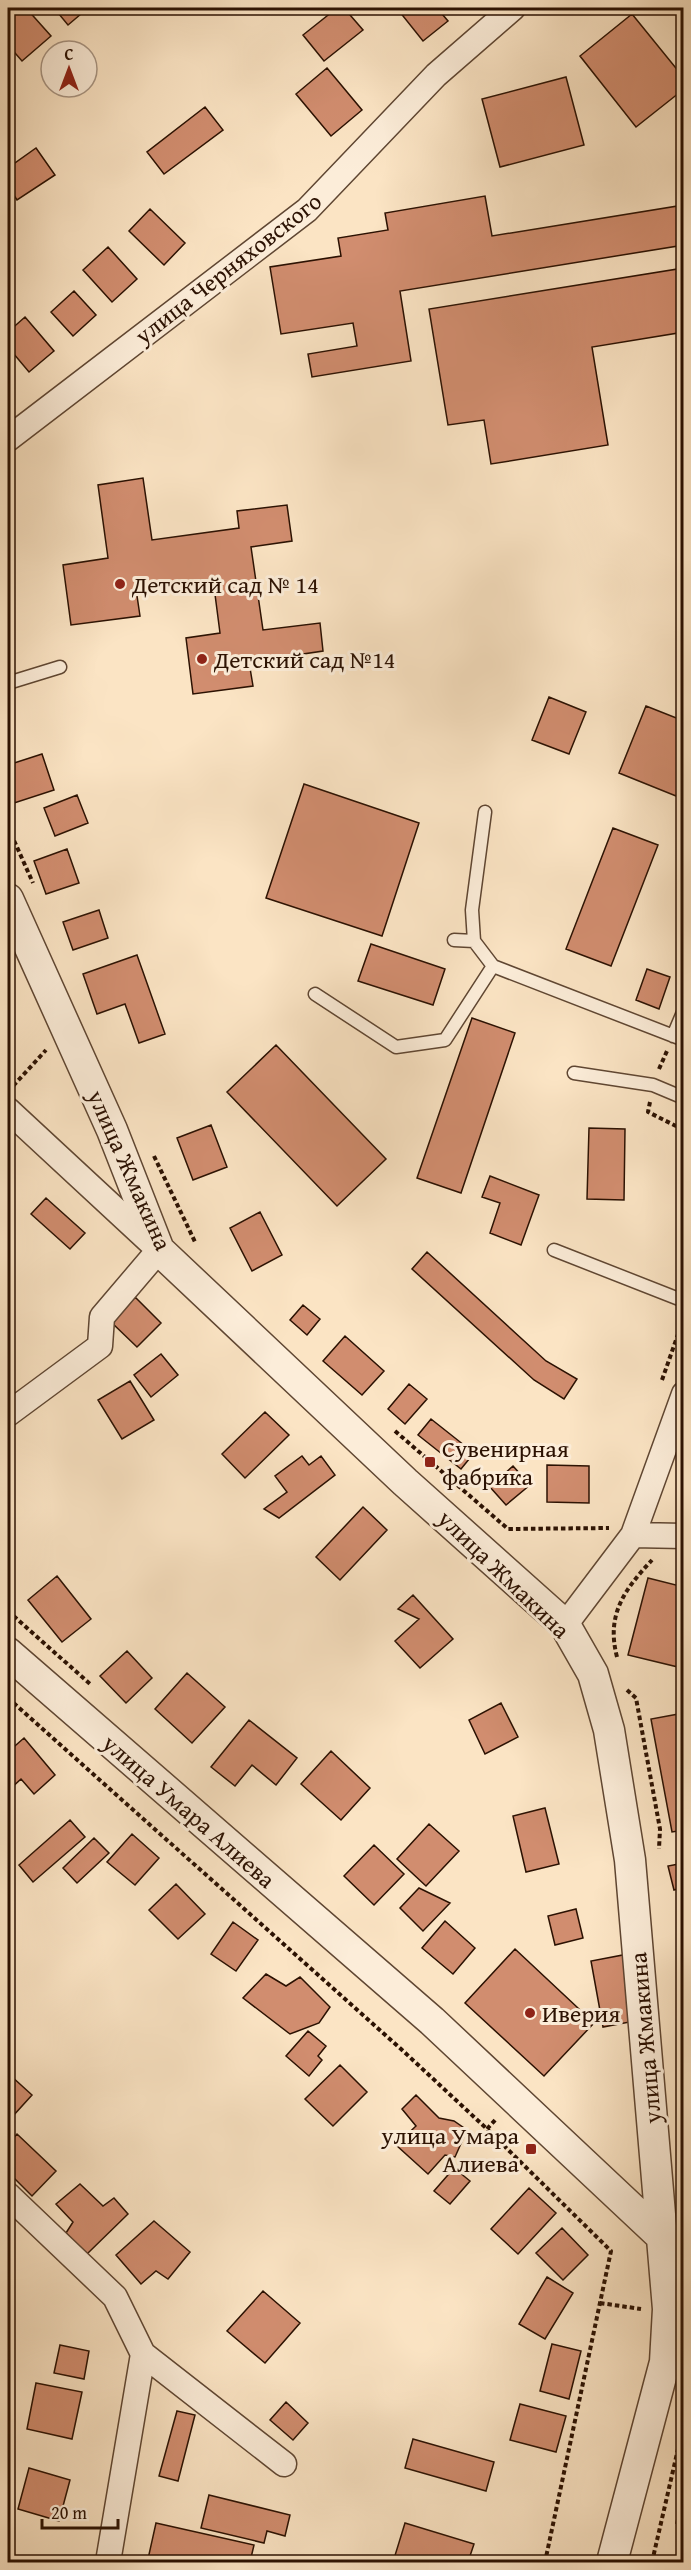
<svg xmlns="http://www.w3.org/2000/svg" width="691" height="2570" font-family="'Gentium Book Plus',serif">
	<style>
		.building { fill: #d18d6f; stroke: #2b1102; stroke-width: 1.5 }
		.lines { fill: none; stroke-linecap: round; stroke-linejoin: round }
		.service-casing { stroke: #5f4632; stroke-width: 15 }
		.minor-casing { stroke: #5f4632; stroke-width: 27 }
		.tertiary-casing { stroke: #5f4632; stroke-width: 33 }
		.path { stroke: #2b1102; stroke-width: 4; stroke-dasharray: 4.5 3; stroke-linecap: butt }
		.service { stroke: #fcedd9; stroke-width: 12 }
		.minor { stroke: #fcedd9; stroke-width: 24 }
		.tertiary { stroke: #fcedd9; stroke-width: 30 }
		.poi-dot { fill: #8f2418; stroke: #fcedd9; stroke-width: 2 }
		.labels { text-anchor: middle; dominant-baseline: central; stroke-width: 6; stroke-linejoin: round; paint-order: stroke }
		.street-label { font-size: 24px; fill: #2b1102; stroke: #fcedd9 }
		.poi-label { font-size: 24px; fill: #2b1102; stroke: #fcedd9; text-anchor: start }
	</style>
	<rect width="100%" height="100%" fill="#fbe4c4"/>
	<filter id="stains"><feTurbulence type="fractalNoise" baseFrequency=".00333" numOctaves="4"/><feColorMatrix values="0 0 0 0 .2 0 0 0 0 .09 0 0 0 0 .02 0 0 0 .5 -.17"/></filter>
	<radialGradient id="worn" r=".72"><stop offset=".6" stop-color="#630" stop-opacity="0"/><stop offset="1" stop-color="#630" stop-opacity=".3"/></radialGradient>
	<path class="building" d="M20,8H26L51,36L22,61L8,45V19Z
		M54,8H88L68,25Z
		M337,8H344L363,30L324,61L303,35Z
		M404,8H437L448,21L423,41L399,11Z
		M632,14L684,78V89L636,127L580,56Z
		M327,68L362,110L331,136L296,94Z
		M566,77L584,145L500,167L482,99Z
		M205,107L223,130L164,174L147,152Z
		M36,148L55,175L17,200L8,186V168Z
		M485,196L492,236L684,205V245L400,291L411,361L312,377L308,354L357,346L353,323L281,334L270,267L341,256L338,238L388,230L385,213Z
		M150,209L185,243L164,265L129,231Z
		M108,247L137,279L112,302L83,270Z
		M684,268V332L592,347L608,445L491,464L484,420L448,425L429,309Z
		M74,291L96,315L73,336L51,312Z
		M25,317L54,351L29,372L8,347V332Z
		M143,478L152,540L239,528L237,511L287,505L292,541L251,547L263,630L320,623L323,651L249,662L253,686L193,694L186,638L220,633L213,579L136,589L140,616L71,625L63,565L108,558L98,485Z
		M549,697L586,712L569,754L532,740Z
		M646,706L684,721V777L676,796L619,773Z
		M42,754L54,790L8,805V765Z
		M304,784L419,823L382,936L266,898Z
		M77,795L88,823L55,836L44,808Z
		M613,828L658,845L611,966L566,949Z
		M67,849L79,883L46,894L34,861Z
		M99,910L108,938L73,950L63,922Z
		M371,944L445,969L433,1005L358,981Z
		M137,955L165,1034L139,1043L125,1004L97,1014L83,974Z
		M647,969L670,977L659,1009L636,1000Z
		M472,1018L515,1033L461,1193L417,1178Z
		M276,1045L386,1159L337,1206L227,1092Z
		M211,1125L227,1167L193,1180L177,1138Z
		M589,1128L625,1129L624,1200L587,1199Z
		M490,1176L539,1195L521,1245L490,1233L500,1203L482,1197Z
		M46,1198L85,1233L70,1249L31,1214Z
		M260,1212L282,1255L252,1271L230,1228Z
		M427,1252L546,1361L577,1379L564,1399L534,1380L412,1269Z
		M135,1297L161,1323L137,1347L111,1322Z
		M303,1305L320,1319L307,1335L290,1320Z
		M345,1336L384,1371L362,1395L323,1361Z
		M161,1354L178,1375L151,1397L134,1375Z
		M130,1381L154,1420L122,1439L98,1400Z
		M409,1384L427,1399L405,1424L388,1409Z
		M265,1412L289,1435L245,1478L222,1454Z
		M431,1419L474,1453L461,1469L418,1435Z
		M302,1456L309,1465L321,1456L335,1475L279,1518L264,1509L287,1492L275,1476Z
		M547,1465L589,1466V1503L547,1502Z
		M513,1466L530,1485L506,1505L490,1487Z
		M363,1507L387,1530L340,1580L316,1557Z
		M57,1576L91,1619L62,1642L28,1600Z
		M648,1578L684,1587V1645L678,1667L628,1655Z
		M413,1595L453,1639L420,1668L395,1641L419,1619L398,1609Z
		M127,1651L152,1678L126,1703L100,1676Z
		M187,1673L225,1707L192,1743L155,1709Z
		M501,1703L518,1737L485,1754L469,1720Z
		M684,1713V1830L672,1832L651,1719Z
		M249,1720L297,1758L276,1785L252,1765L235,1786L211,1767Z
		M24,1738L55,1775L34,1794L21,1779L8,1791V1752Z
		M331,1751L370,1788L341,1820L301,1784Z
		M545,1808L559,1864L526,1872L513,1816Z
		M70,1820L85,1837L33,1882L19,1865Z
		M429,1824L459,1851L426,1886L397,1859Z
		M132,1834L159,1858L135,1885L107,1862Z
		M94,1838L109,1853L77,1883L63,1868Z
		M374,1845L404,1874L374,1905L344,1876Z
		M684,1863V1887L674,1890L668,1866Z
		M176,1884L205,1914L178,1939L149,1910Z
		M419,1888L450,1903L423,1931L400,1908Z
		M576,1909L583,1938L555,1945L548,1916Z
		M445,1921L475,1948L453,1974L422,1948Z
		M233,1922L258,1940L236,1971L211,1954Z
		M684,1934V1958L680,1935Z
		M515,1949L594,2023L544,2076L465,2003Z
		M623,1955L635,2021L603,2027L591,1961Z
		M266,1974L286,1986L300,1977L330,2007L319,2023L290,2034L243,1998Z
		M308,2031L326,2046L318,2056L322,2060L309,2076L286,2056Z
		M340,2065L367,2092L333,2126L305,2099Z
		M10,2075L32,2095L12,2117L8,2112V2078Z
		M416,2095L439,2118L454,2121L467,2130L455,2157L445,2155L428,2174L396,2145L416,2126L402,2109Z
		M17,2134L56,2171L32,2196L8,2172V2144Z
		M454,2168L470,2181L450,2204L434,2191Z
		M80,2184L103,2206L114,2198L128,2214L87,2254L66,2233L73,2222L56,2204Z
		M529,2188L556,2213L518,2254L491,2229Z
		M154,2221L190,2252L168,2279L156,2271L141,2284L116,2255Z
		M562,2228L588,2255L563,2280L536,2253Z
		M547,2277L573,2293L545,2339L519,2324Z
		M263,2291L300,2323L265,2363L227,2331Z
		M552,2344L581,2351L569,2399L540,2391Z
		M60,2345L89,2351L84,2379L54,2373Z
		M36,2383L82,2392L72,2439L27,2429Z
		M286,2402L308,2423L293,2440L270,2420Z
		M520,2404L566,2416L556,2452L510,2440Z
		M177,2411L195,2415L178,2481L159,2476Z
		M413,2439L494,2462L486,2491L405,2468Z
		M29,2468L70,2480L59,2521L18,2509Z
		M684,2481V2524L676,2523Z
		M209,2495L290,2515L285,2536L267,2531L264,2543L201,2528Z
		M156,2523L254,2545L250,2562H165L148,2559Z
		M405,2523L474,2544L468,2562H393Z
		M8,2549L13,2550L10,2562H8Z"/>
	<g class="lines">
		<g class="service-casing">
			<path id="service" d="M8,683L60,667
				M485,812L472,910L474,941L493,966L684,1040
				M454,940L474,941
				M315,994L396,1047L445,1040L493,966
				M673,1036L684,1010
				M574,1073L653,1085L684,1098
				M554,1250L684,1301"/>
		</g>
		<g class="minor-casing">
			<path id="minor" d="M8,439L307,210L436,75L513,8
				M8,1110L159,1250L102,1317L100,1346L8,1414
				M633,1535L684,1536
				M565,1625L633,1535L684,1394
				M8,2195L115,2297L143,2354L284,2464
				M665,2362L684,2364
				M108,2562L143,2354"/>
		</g>
		<g class="tertiary-casing">
			<path id="tertiary" d="M8,899L112,1130L159,1250L405,1482L565,1625L593,1674L609,1730L630,1860L668,2309L665,2362L612,2562
				M8,1653L432,2021L661,2236"/>
		</g>
		<path class="path" d="M8,827L33,883
			M659,1069L667,1051
			M8,1079L14,1085L46,1050
			M650,1102L648,1112L684,1130
			M154,1156L196,1244
			M662,1380L683,1320
			M395,1431L508,1529L609,1528
			M8,1611L90,1684
			M617,1657C606,1615 624,1590 652,1560
			M627,1690L636,1698L660,1829L659,1849
			M8,1698L401,2049L487,2129L611,2251L545,2562
			M487,2129L497,2118
			M600,2303L641,2309
			M652,2562L684,2423"/>
		<use href="#service" class="service"/>
		<use href="#minor" class="minor"/>
		<use href="#tertiary" class="tertiary"/>
	</g>
	<g class="poi-dot">
		<circle cx="120" cy="584" r="6"/>
		<circle cx="202" cy="659" r="6"/>
		<rect x="424" y="1456" width="12" height="12" rx="3"/>
		<circle cx="530" cy="2013" r="6"/>
		<rect x="525" y="2143" width="12" height="12" rx="3"/>
	</g>
	<g class="labels">
		<g class="street-label">
			<text transform="translate(228 268) rotate(-38)">улица Черняховского</text>
			<text transform="translate(130 1170) rotate(66)">улица Жмакина</text>
			<text transform="translate(504 1574) rotate(44)">улица Жмакина</text>
			<text transform="translate(189 1811) rotate(41)">улица Умара Алиева</text>
			<text transform="translate(645 2038) rotate(-95)">улица Жмакина</text>
		</g>
		<g class="poi-label">
			<text x="132" y="584">Детский сад № 14</text>
			<text x="214" y="659">Детский сад №14</text>
			<text x="442" y="1448">Сувенирная<tspan x="442" dy="28">фабрика</tspan></text>
			<text x="542" y="2013">Иверия</text>
			<text x="519" y="2135" text-anchor="end">улица Умара<tspan x="519" dy="28">Алиева</tspan></text>
		</g>
	</g>
	<rect width="691" height="2570" fill="none" stroke="#fbe4c4" stroke-width="30"/>
	<rect x="9" y="9" width="673" height="2552" fill="none" stroke="#2b1102" stroke-width="3"/>
	<rect x="15" y="15" width="661" height="2540" fill="none" stroke="#2b1102" stroke-width="1.5"/>
	<g transform="translate(69 69)"><circle r="28" fill="#fcedd9" stroke="#a89583" stroke-width="1.5"/>
	<path d="M0-4.5L10 22L0 15L-10 22Z" fill="#8f2418"/>
	<text y="-9" font-size="16" font-weight="bold" text-anchor="middle" fill="#2b1102">С</text>
	</g>
	<path d="M42 2519v9h76v-9" fill="none" stroke="#2b1102" stroke-width="3"/>
	<text x="51" y="2519" font-size="18" fill="#2b1102" stroke="#fcedd9" stroke-width="4.5" paint-order="stroke">20 m</text>
	<rect width="100%" height="100%" filter="url(#stains)"/>
	<rect width="100%" height="100%" fill="url(#worn)"/>
</svg>
